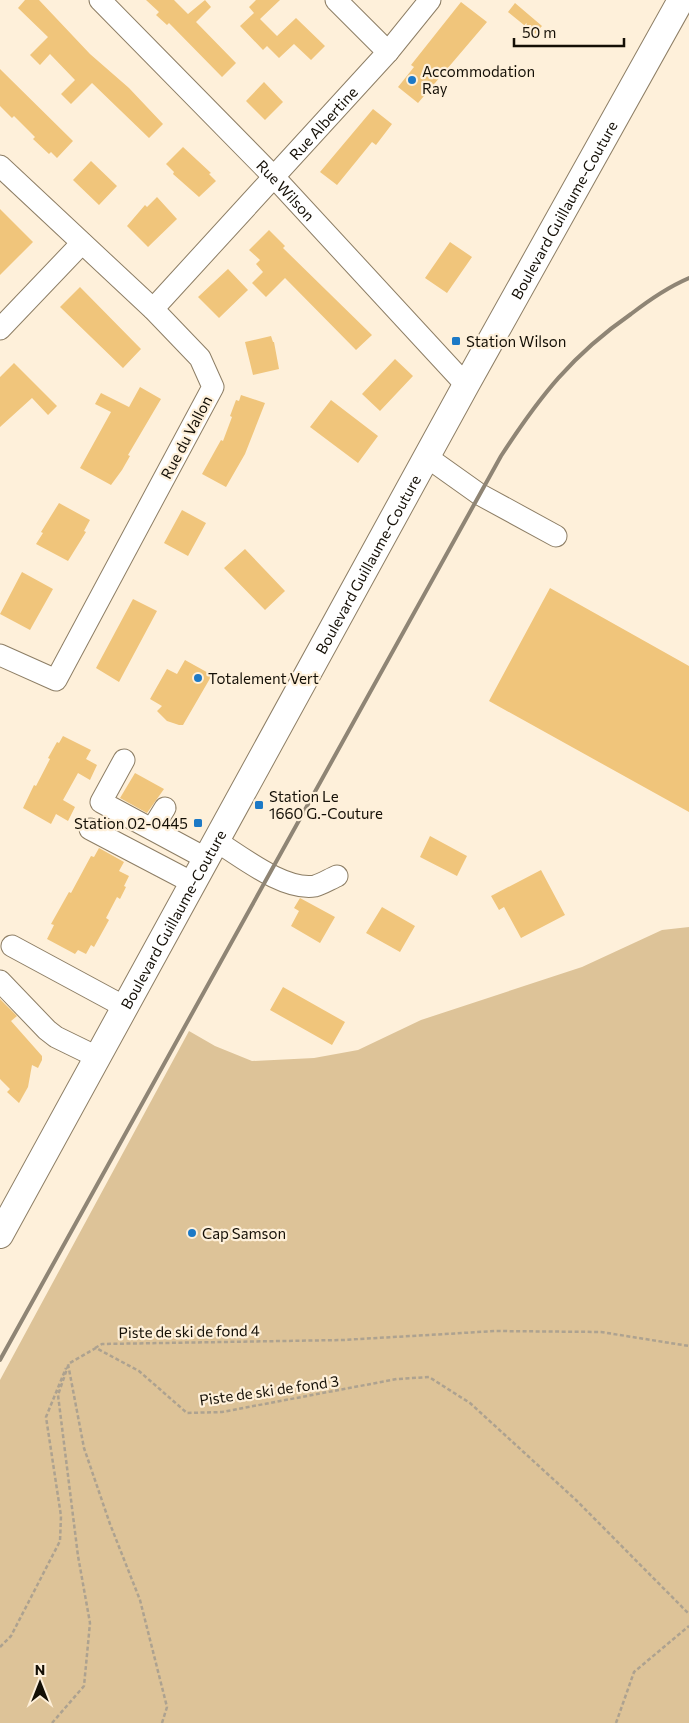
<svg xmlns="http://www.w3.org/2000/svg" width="689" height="1723" font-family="Commissioner,sans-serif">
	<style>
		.green { fill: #ddc398 }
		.building { fill: #f0c57b }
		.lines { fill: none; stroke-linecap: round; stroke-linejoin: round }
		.minor-casing { stroke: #8d7e65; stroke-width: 23 }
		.major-casing { stroke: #8d7e65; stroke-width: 28 }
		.path { stroke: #ada290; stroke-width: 2.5; stroke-dasharray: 4 2.5; stroke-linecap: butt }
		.minor { stroke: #fff; stroke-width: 21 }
		.major { stroke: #fff; stroke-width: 26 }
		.rail { stroke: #8f8575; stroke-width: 4 }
		.poi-dot { fill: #1c79c6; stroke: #fef0da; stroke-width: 2 }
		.labels { text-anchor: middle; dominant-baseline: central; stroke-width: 4.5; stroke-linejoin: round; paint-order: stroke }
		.poi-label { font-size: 15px; fill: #140f06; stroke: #fef0da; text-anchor: start }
		.street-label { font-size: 15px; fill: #140f06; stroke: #fef0da }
	</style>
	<rect width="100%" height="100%" fill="#fef0da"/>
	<path class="green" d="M689,927V1723H0V1380L189,1031L215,1046L252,1061L314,1058L358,1050L421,1020L582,967L662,930Z"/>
	<path class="building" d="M25,0H39L90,54L129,88L163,124L149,138L92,83L71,104L61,94L75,80L50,54L40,65L30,55L48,37L18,8Z
		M146,0H174L188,14L205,0L211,7L196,22L236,63L222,77L169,23L167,25L156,15L159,12Z
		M256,0H280L260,19L277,36L296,18L325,46L311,60L294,44L279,58L267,46L263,50L240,26L254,13L249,7Z
		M461,2L487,22L418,103L398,87L414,67L411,65Z
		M515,3L542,26L535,34L508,12Z
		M0,69L73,141L57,158L51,152L49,154L33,139L35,137L14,116L12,118L0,106Z
		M264,82L283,102L265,120L246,101Z
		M373,109L392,124L376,145L372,142L337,185L320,172Z
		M183,147L211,173L209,174L216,181L199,197L173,174L174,172L166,164Z
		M91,161L117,186L99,205L73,180Z
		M157,197L177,219L148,247L127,226L145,205L147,207Z
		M0,209L33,242L0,275Z
		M269,230L285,246L283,248L372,335L356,350L285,278L266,297L252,283L263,272L256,264L260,260L249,250Z
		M450,242L472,257L447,293L425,278Z
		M228,269L248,290L219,318L198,297Z
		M80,287L141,349L123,368L60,307Z
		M271,336L273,342H274L279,369L253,375L245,342Z
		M395,359L413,376L380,411L362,394Z
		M14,363L57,406L48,415L32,398L0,427V377Z
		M140,387L161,399L128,455L130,456L122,470L111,485L80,468L111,412L95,404L101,393L129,407Z
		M241,395L265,403L245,454L226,487L202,474L221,440L223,441L232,417L230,416L236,400L239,401Z
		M331,400L378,436L358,463L310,427Z
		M59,503L90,520L84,531L86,532L68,561L36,544L43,533L41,532Z
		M182,510L206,523L188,556L164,543Z
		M245,549L285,591L265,610L224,568Z
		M22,572L53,589L30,630L0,614Z
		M550,588L689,666V812L489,701Z
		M133,599L157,611L119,682L96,668Z
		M185,660L212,675L183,725H179L167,721L157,711L162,706L150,699L167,669L177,674Z
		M63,736L91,750L86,759L97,765L90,780L78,773L63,800L75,807L68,821L56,814L51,824L23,808L34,785L36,786L50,759L48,758L57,742L59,743Z
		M135,773L164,789L147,813L120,798Z
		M430,836L467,856L457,876L420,857Z
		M99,848L124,862L119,871L129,876L124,886L126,887L120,899L117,897L106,918L109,920L94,947L91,945L86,954L78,950L75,954L47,939L54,925L51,924L69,892L71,893L91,856L94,857Z
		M541,870L565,915L521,938L504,907L499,910L491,896Z
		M300,898L335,917L320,943L291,926L299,911L294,908Z
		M382,907L415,926L400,952L366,933Z
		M283,987L345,1022L332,1045L270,1010Z
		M0,999L17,1016L11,1021L42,1056V1060L38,1068L32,1065L28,1087L19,1103L7,1092L10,1089L0,1079Z"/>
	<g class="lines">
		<g class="minor-casing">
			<g id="minor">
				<path id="s1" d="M100,0L274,177L466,385"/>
				<path d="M336,0L388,52"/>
				<path d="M0,166L153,309L200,358L213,387L56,680L0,655"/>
				<path id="s2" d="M153,309L388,52L430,0"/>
				<path d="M0,329L82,243"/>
				<path d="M427,457L479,494L556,536"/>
				<path d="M124,760L101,802L207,859"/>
				<path d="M90,829L193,883"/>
				<path d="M152,829L165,808"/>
				<path d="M216,841C242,857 284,891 315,886C322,884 330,879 337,876"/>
				<path d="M12,946L125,1007"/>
				<path d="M0,981L47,1030L56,1037L97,1057"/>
			</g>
		</g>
		<g class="major-casing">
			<g id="major">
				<path id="s3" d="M0,1235L466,385L681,0"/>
			</g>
		</g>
		<path class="path" d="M95,1348L102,1344L343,1340L496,1331L601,1332L689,1346
			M0,1647L11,1636L60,1541L61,1516L46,1417L66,1368
			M52,1723L84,1686L90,1623L78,1556L58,1395L68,1366
			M162,1723L167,1707L140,1600L110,1524L84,1448L68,1364L96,1348L139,1371L187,1413L222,1412L397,1379L429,1377L470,1403L576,1500L689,1614
			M616,1723L634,1672L689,1626"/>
		<use href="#minor" class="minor"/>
		<use href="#major" class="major"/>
		<path class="rail" d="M0,1360L501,456C540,396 572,355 631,314C649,300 668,287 689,278"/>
	</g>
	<g class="poi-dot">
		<circle cx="412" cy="80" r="5"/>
		<rect x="451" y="336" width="10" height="10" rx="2.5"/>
		<circle cx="198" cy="678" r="5"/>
		<rect x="254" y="800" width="10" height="10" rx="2.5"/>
		<rect x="193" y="818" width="10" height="10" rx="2.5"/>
		<circle cx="192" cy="1233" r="5"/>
	</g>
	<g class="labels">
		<g class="poi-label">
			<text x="422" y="71">Accommodation<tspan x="422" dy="17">Ray</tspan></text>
			<text x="466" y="341">Station Wilson</text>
			<text x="208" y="678">Totalement Vert</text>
			<text x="269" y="796">Station Le<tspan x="269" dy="17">1660 G.-Couture</tspan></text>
			<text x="188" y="823" text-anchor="end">Station 02-0445</text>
			<text x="202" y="1233">Cap Samson</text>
		</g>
		<g class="street-label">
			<text stroke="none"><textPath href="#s2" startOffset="252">Rue Albertine</textPath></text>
			<text stroke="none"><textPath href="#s1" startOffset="266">Rue Wilson</textPath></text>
			<text stroke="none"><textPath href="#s3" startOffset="1170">Boulevard Guillaume-Couture</textPath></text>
			<text transform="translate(186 437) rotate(-62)">Rue du Vallon</text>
			<text stroke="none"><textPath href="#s3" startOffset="765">Boulevard Guillaume-Couture</textPath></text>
			<text stroke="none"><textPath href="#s3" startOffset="360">Boulevard Guillaume-Couture</textPath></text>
			<text transform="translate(189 1331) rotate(-1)">Piste de ski de fond 4</text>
			<text transform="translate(269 1390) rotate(-8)">Piste de ski de fond 3</text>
		</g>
	</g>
	<g transform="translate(40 1683)" stroke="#fef0da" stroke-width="4" paint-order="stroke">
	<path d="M0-4L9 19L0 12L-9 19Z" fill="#140f06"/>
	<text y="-8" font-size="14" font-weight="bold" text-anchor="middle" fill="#140f06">N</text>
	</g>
	<path d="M514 38v8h110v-8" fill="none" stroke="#140f06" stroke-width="2.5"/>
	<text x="522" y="38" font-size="15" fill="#140f06" stroke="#fef0da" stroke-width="4" paint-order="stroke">50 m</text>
</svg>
